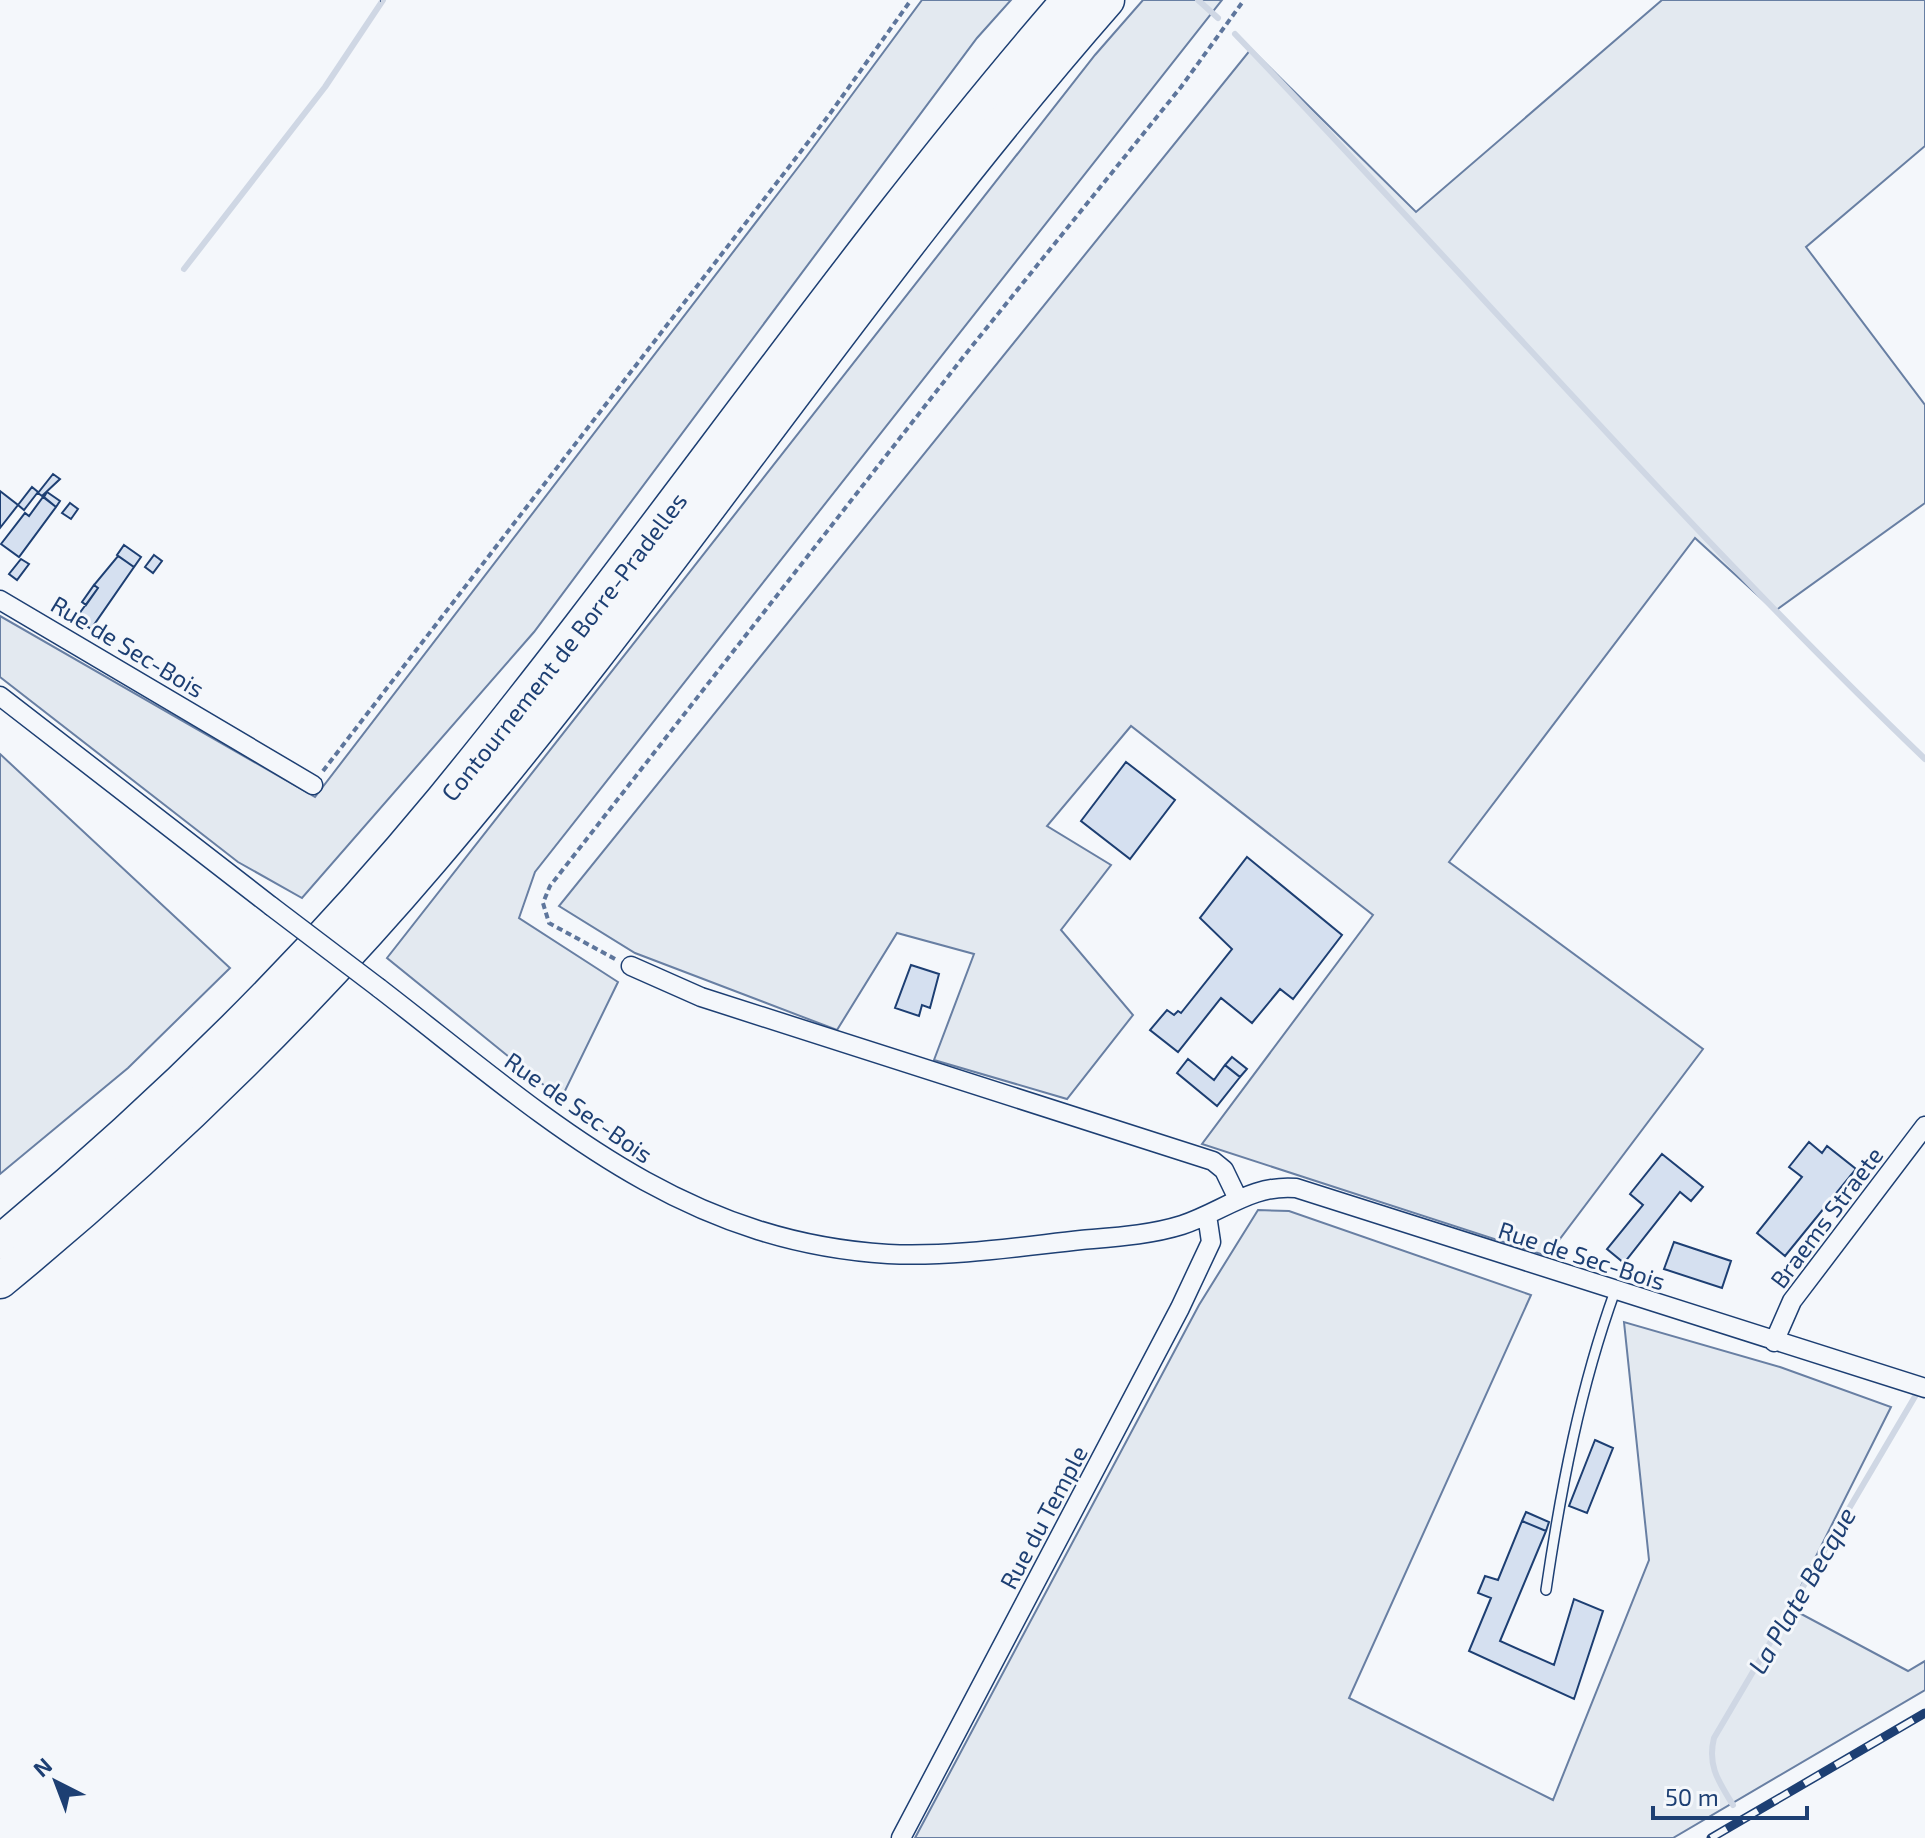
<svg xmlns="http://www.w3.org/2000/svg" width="1925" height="1838" font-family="'Exo 2',sans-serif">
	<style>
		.green { fill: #e3e9f0; stroke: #687fa3; stroke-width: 2 }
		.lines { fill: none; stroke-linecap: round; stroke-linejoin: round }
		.stream { stroke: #cfd7e4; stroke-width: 6 }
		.building { fill: #d5e0f0; stroke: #1d3f73; stroke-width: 2 }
		.lane-casing { stroke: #1d3f73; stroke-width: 12 }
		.street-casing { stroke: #1d3f73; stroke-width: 21 }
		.highway-casing { stroke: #1d3f73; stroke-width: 37 }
		.path { stroke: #5e769c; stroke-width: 4; stroke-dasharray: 6 4; stroke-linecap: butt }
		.lane { stroke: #f4f7fb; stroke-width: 9 }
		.street { stroke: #f4f7fb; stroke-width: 18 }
		.highway { stroke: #f4f7fb; stroke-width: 34 }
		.rail-casing { stroke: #1d3f73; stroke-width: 9 }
		.rail { stroke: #f4f7fb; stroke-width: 6; stroke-dasharray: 18; stroke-linecap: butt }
		.street-bridge-casing { stroke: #1d3f73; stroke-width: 21; stroke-linecap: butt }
		.street-bridge { stroke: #f4f7fb; stroke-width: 18 }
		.labels { text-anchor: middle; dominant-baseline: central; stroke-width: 6; stroke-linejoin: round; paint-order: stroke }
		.street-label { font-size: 24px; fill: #1d3f73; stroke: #f4f7fb }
		.water-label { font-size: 26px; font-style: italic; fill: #1d3f73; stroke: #f4f7fb }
	</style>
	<rect width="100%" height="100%" fill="#f4f7fb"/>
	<path class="green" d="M922,0H1011L977,38L534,632L302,898L238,862L0,677V616L315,797L806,157Z
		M1143,0H1222L535,872L519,918L618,982L561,1099L387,958L1095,55Z
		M1662,0H1925V146L1806,247L1925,405V503L1775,611L1695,538L1449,862L1703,1049L1547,1256L1202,1144L1373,915L1131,726L1047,826L1111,865L1061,930L1133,1015L1067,1099L934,1060L974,954L897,933L837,1030L635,953L559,906L1251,49L1416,212Z
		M0,754L230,968L128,1068L0,1174Z
		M1258,1210L1289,1211L1531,1295L1349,1698L1553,1800L1649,1560L1624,1322L1780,1367L1891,1407L1790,1608L1908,1671L1925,1661V1690L1673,1838H915L1199,1305Z"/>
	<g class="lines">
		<path class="stream" d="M1198,0L1218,18
			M1235,34C1466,274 1684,528 1925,759
			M184,269L325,87L383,0
			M1733,1805C1719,1782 1707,1766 1714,1738L1920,1388"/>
	</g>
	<path class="building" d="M53,474L60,479L42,496L38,493Z
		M32,487L38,492L24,510L18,505Z
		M0,491L18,505L0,528Z
		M47,492L60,501L56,507L44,497Z
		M43,497L56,507L19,557L1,544L25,513L29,516Z
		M70,503L78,509L71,519L62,513Z
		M124,545L141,557L134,567L117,555Z
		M154,555L162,561L153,573L145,567Z
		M118,556L134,567L91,629L76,618L98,588L94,585Z
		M21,559L29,564L17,580L9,574Z
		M94,585L98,588L86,605L82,602Z
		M1126,762L1175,800L1130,859L1081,821Z
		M1247,857L1342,935L1293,999L1280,989L1252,1023L1221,998L1178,1052L1150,1030L1167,1010L1174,1015L1178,1011L1181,1013L1232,949L1200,918Z
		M911,965L939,974L930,1008L922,1005L919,1016L895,1008Z
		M1232,1057L1247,1069L1240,1077L1225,1065Z
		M1188,1059L1214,1080L1225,1065L1240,1077L1217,1106L1177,1073Z
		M1809,1142L1822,1153L1827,1146L1856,1169L1785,1256L1757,1233L1802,1177L1789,1167Z
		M1662,1154L1703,1187L1691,1201L1680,1192L1624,1263L1607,1249L1643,1205L1630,1194Z
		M1674,1242L1731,1261L1722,1288L1664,1269Z
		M1595,1440L1613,1448L1587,1513L1569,1506Z
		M1526,1512L1549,1522L1546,1531L1522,1521Z
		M1522,1521L1546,1531L1500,1641L1554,1665L1574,1599L1603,1611L1574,1699L1469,1651L1491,1598L1478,1593L1485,1576L1498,1580Z"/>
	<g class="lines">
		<g class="lane-casing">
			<path id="lane" d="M1546,1590C1561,1488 1580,1388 1615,1291"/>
		</g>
		<g class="street-casing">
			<path id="street" d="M0,600L313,785
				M0,696L271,906
				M631,966L701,997L1213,1161L1224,1170L1238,1199
				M379,988C540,1112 674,1241 888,1254C953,1257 1017,1247 1081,1240C1115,1237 1150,1235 1182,1225C1222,1212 1252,1184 1296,1188L1925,1388
				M1774,1342L1792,1301L1925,1126
				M901,1838L1180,1308L1211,1242L1207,1215"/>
		</g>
		<g class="highway-casing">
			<g id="highway">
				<path id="s1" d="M0,1242C161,1109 310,961 443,800C658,538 847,256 1069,0"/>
				<path d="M0,1281C156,1153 301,1012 432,858C668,581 867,274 1107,0"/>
			</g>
		</g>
		<path class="path" d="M380,0H381
			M323,771L829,115L911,0
			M615,959L549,923L543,903L550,886L964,356L1181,87L1244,0"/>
		<use href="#lane" class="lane"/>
		<use href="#street" class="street"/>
		<use href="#highway" class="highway"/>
		<g class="rail-casing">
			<path id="rail" d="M1711,1838L1925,1713"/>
		</g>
		<use href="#rail" class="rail"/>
		<g class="street-bridge-casing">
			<path id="street-bridge" d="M271,906L379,988"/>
		</g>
		<use href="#street-bridge" class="street-bridge"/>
	</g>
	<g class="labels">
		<g class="street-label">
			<text transform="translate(128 646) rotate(31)">Rue de Sec-Bois</text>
			<text stroke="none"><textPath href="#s1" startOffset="822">Contournement de Borre-Pradelles</textPath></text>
			<text transform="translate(579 1107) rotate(35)">Rue de Sec-Bois</text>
			<text transform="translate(1826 1217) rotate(-53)">Braems Straete</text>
			<text transform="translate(1582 1255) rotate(18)">Rue de Sec-Bois</text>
			<text transform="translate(1043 1517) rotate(-62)">Rue du Temple</text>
		</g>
		<g class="water-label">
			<text transform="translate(1801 1590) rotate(-60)">La Plate Becque</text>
		</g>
	</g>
	<g transform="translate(56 1782) rotate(318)" stroke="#f4f7fb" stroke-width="6" paint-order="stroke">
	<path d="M0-6L14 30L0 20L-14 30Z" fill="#1d3f73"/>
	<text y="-12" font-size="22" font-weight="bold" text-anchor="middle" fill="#1d3f73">N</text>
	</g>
	<path d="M1653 1806v12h154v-12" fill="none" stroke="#1d3f73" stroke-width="4"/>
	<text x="1665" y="1806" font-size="24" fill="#1d3f73" stroke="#f4f7fb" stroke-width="6" paint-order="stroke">50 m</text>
</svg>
